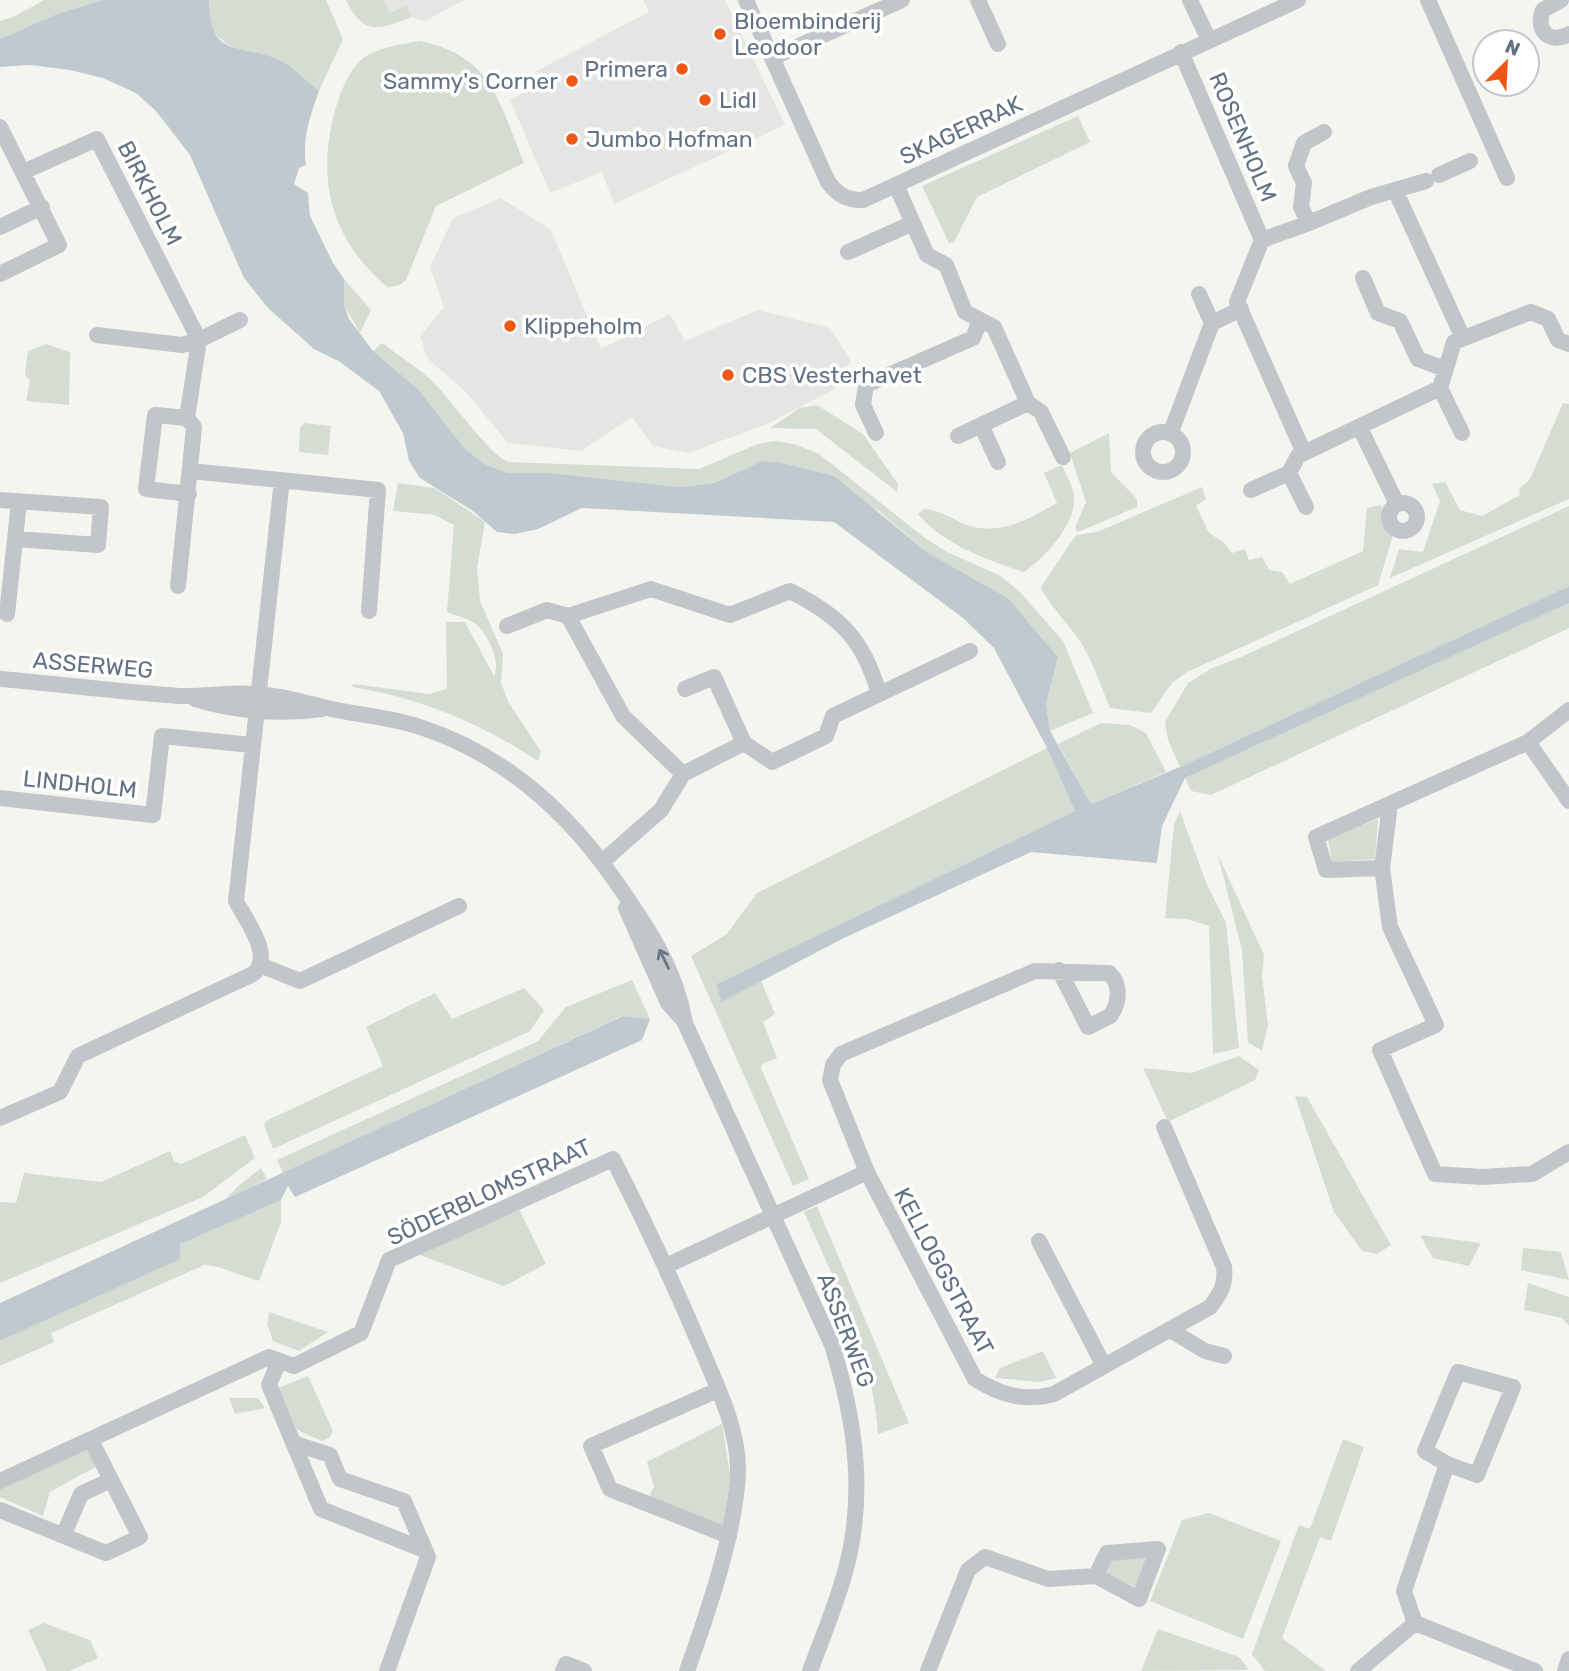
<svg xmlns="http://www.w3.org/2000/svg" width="1569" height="1671" font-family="Rubik,sans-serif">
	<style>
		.built { fill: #e5e6e4 }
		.green { fill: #d5dcd1 }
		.water { fill: #bfc9cf }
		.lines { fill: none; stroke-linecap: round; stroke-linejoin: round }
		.minor { stroke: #c2c5c9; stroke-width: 16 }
		.oneway { stroke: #677687 }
		.poi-dot { fill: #ee5817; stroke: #fff; stroke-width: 2.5 }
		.labels { text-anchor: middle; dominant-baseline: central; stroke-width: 7; stroke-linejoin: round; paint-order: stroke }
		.poi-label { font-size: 23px; fill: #627284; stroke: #fff; text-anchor: start }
		.street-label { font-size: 23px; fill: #627284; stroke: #fff }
	</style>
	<rect width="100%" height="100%" fill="#f5f5f0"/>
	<path class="built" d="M384,0H464L425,21L411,17L407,7L390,14Z
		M643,0H725L785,125L614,204L602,172L550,193L510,100L543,83L536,71L649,12Z
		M501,198L551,230L601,349L670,314L685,341L758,310L830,328L851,361L834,389L770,423L688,453L653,446L632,417L581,451L508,443L465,391L427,358L420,336L444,307L430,267L453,218Z"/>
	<path class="green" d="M44,0H103L57,14L0,39V21L15,16Z
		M209,0H326L343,39L319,91C294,73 214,50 209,22C207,15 209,7 209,0Z
		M346,0H384L390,13L407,6L411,17C380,30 363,36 346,0Z
		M420,41C493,56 499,103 524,163L436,206L406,280L400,285L387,287C329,237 315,176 337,104C343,86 352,64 368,55C384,46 403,44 420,41Z
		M1078,116L1090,142L977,197L954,242L949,243L922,186Z
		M344,279L371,310L360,333L344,305Z
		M382,343C399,356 419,368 434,383C452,401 490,455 508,462L699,469L758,444L775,441L795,444L819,454L925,538L947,552L999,575L1019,591L1063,641L1093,713L1050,731L1046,704L1058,657L1008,598L928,553L880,512L812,471L778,462L762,461L713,483L680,487L550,473H508L486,465L465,449L418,389L373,351Z
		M46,344L70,352L69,405L26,401L30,381L25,375L28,351Z
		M1563,403L1569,404V499L1390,578L1399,549L1423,552L1440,501L1432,484L1445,482L1460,510L1482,516L1520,495L1519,489L1530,479Z
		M817,405L863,434L898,484L897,492L816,429L770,428L800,408Z
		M304,423L331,426L328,455L299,452L300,428Z
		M1109,433L1111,472L1137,499V507L1078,532L1075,528L1086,502L1070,453Z
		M1062,465C1066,475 1073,486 1074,496C1077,523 1045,558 1024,572C989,561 941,543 918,514L924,509C942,510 954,521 970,526C1003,535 1030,518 1057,503L1044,473Z
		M398,483L435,488L485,522L477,568L480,601L503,654L501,683L508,701L541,752L538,761C480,723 421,698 352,687L353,684L429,694L447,689L446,622H465L494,676C501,663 489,637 478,626C471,619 456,616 447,612L454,525L435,515L393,511Z
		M1202,487L1206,499L1196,506L1209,533L1223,542L1232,553L1245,549L1249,560L1262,557L1269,570L1282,572L1290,584L1363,551L1367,508L1381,505L1393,535L1378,585L1187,672L1172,683L1151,713L1110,708C1101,686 1093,662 1080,641C1071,628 1044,598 1041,587L1076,535L1097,532Z
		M1569,506V586L1180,767L1168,740L1165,722L1188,683L1212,668L1241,657Z
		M1569,603V628L1211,795L1191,791L1185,778Z
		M1101,723L1130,725L1146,733L1166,772L1091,804L1058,744Z
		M1047,748L1075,811L718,984L721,1001L761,981L775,1014L763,1022L777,1058L762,1064L761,1068L809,1179L793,1186L691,956L727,934L757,893Z
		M1180,811L1207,885L1226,923L1239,1048L1213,1054L1209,926L1187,919L1165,918L1174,825Z
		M1378,819L1375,859L1332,862L1328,839Z
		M1218,855L1264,955L1262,976L1268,1025L1262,1051L1248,1042L1242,950Z
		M632,980L650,1019L622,1016L283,1173L277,1160L538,1041L566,1007Z
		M524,988L544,1010L530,1031L273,1149L264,1125L266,1121L383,1066L366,1027L435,993L452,1019Z
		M1239,1056L1259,1070L1255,1080L1168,1122L1143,1068L1191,1073Z
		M1295,1096L1307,1097L1391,1245L1377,1254L1362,1251L1334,1212Z
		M245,1135L255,1158L203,1197L0,1283V1202L16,1203L24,1173L101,1182L170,1151L174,1161L181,1164Z
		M261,1168L267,1179L224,1201L237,1187Z
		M281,1200V1222L259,1281L218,1267L204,1265L51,1333L54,1342L0,1366V1341L179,1259V1244Z
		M817,1206L909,1423L878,1434C873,1354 836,1284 804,1212Z
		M518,1207L546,1264L504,1286L417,1254Z
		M1420,1235L1481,1243L1469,1266L1433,1258Z
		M1523,1248L1561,1252L1569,1280L1521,1270Z
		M1528,1283L1569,1297V1326L1562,1318L1524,1310Z
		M269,1312L328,1332L299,1351L273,1341L267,1324Z
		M1043,1351L1056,1378L1039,1382L995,1378L1000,1368Z
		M308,1376L333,1431L329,1438L322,1441L297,1430L278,1388Z
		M229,1398H258L265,1408L235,1414Z
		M722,1424L730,1475L725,1526L649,1497L654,1487L647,1462Z
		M1343,1439L1364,1447L1331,1541L1320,1537L1282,1638L1326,1671H1265L1252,1654L1299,1525L1310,1529Z
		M89,1445L99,1465L50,1492L43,1516L0,1497V1488Z
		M1209,1513L1281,1541L1243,1639L1150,1601L1182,1520Z
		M1148,1557L1136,1587L1106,1575L1113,1558Z
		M44,1623L90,1640L98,1658L69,1671H47L28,1630Z
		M1158,1629L1239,1657L1249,1670L1141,1671Z"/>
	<path class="water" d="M103,0H209C209,59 239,43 279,60C292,65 306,82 319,91C310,116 302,138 306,165L299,168L294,184L308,193L310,216L333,263L344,279V305L349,319L373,351L418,389L465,449L486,465L508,473H550L680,487L714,483L762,461L778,462L834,476L928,553L1008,598L1058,657L1046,704L1050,731L1091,804L1180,767L1569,586V603L1185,778L1162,826L1157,863L1031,852L844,938L721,1002L717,984L1075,811L1047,748L994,648L963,618L834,522L582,508L538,529L515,534L497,532L473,511L420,478L409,461L403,433L379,391L340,362L314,349L268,308L244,278L190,155L156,111L136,93L103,78L70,70L30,65L0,67V39L57,14Z
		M623,1016L650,1019L642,1040L295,1197L288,1186L281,1200L180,1244V1259L0,1341V1303Z"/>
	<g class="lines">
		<path class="minor" d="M746,0L828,182C838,195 846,200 863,200L1298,0
			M978,0L998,44
			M1190,0L1209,40
			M1428,0L1507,178
			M1561,0L1543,10C1535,30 1549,45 1569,34
			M1181,52L1262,240L1237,302L1304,453L1440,388
			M772,58L902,0
			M0,127L59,245L0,274
			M23,172L97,139L199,340L187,418L194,427L178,586
			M1439,175L1470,161
			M896,185L927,255L946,265L965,312L994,327L1028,403L1041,412L1063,457
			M1395,190L1463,338
			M1309,223L1371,197L1426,181
			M0,227L42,207
			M1262,240L1309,223L1301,207L1304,183L1296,166L1304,143L1324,132
			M848,252L913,223
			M1363,278L1378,313L1400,321L1418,359L1445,369
			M1199,294L1212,323
			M97,335L182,345L199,340L240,320
			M187,418L155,415L146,489L189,494
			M981,425L998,462
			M1360,428L1397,504
			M1143 452a20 20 0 1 1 40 0a20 20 0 1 1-40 0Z
			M1171,432L1212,323L1241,309
			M876,433L863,405L866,385L973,338L980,320
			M1462,433L1440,388L1454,342L1531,312L1548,319L1558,340L1569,344
			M958,436L1028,403
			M191,471L378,490L369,611
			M1289,473L1306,507
			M1251,490L1289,473L1298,456L1304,453
			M0,500L101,507L98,545L16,539
			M1389 517a14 14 0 1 1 28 0a14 14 0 1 1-28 0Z
			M7,614L19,502
			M568,616L651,589L730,615L790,591C840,616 864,640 879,694
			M507,626L547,610L568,616L623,716L683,774
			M0,679C60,684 120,692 180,696C204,697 229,692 254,694C279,695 302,702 327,708C357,715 390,717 420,727C503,754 567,811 616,882C647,926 676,969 685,1023L832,1345C856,1422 867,1501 843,1579C834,1610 821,1641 810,1671
			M685,689L714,677L744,743
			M195,699C234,711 281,715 322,709
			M1528,742L1569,801
			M0,798L153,815L162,736L252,745
			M1390,805L1382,868L1390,927L1436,1025L1380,1050L1435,1174L1482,1177L1532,1174L1569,1152
			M602,862L661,810L683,774L744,743L772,762L826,736L833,716L970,651
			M1382,868L1326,870L1316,837L1528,742L1569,710
			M626,908L668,1003L684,1021
			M260,965L300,981L459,906
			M1059,970L1088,1027L1110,1016C1120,1003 1121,984 1109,973L1035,971L841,1054L833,1065L830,1080L867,1172L975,1379C1001,1395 1024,1402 1054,1394L1210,1307C1221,1293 1226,1284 1224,1267L1164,1127
			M0,1118L60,1092L78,1056L253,974C275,957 245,919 236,901L282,480
			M1039,1241L1104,1366
			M666,1266L867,1172
			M1170,1330L1205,1351L1224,1356
			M279,1361L269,1385L321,1509L422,1549
			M1458,1372L1513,1387L1477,1475L1447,1464L1425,1451Z
			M718,1390L591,1446L610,1489L729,1536
			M293,1443L330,1455L340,1479L404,1501L428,1557L387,1671
			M0,1481L269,1357L294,1366L361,1333L389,1260L613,1159C645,1222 674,1284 701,1348C717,1386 738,1428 738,1470C737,1528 707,1615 687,1671
			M0,1510L106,1553L140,1537L91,1440
			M64,1534L81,1494L111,1480
			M1415,1623L1535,1671
			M563,1671L566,1664L584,1671
			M928,1671L968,1570L985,1557L1048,1579L1096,1576L1139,1599L1158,1549L1107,1553L1096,1576
			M1358,1671L1415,1623L1404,1591L1447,1464
			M1565,1671L1569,1659"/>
	</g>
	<defs><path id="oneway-shaft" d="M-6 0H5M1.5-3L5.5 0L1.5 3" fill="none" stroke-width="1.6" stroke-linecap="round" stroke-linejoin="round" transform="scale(1.75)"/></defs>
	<use class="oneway" href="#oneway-shaft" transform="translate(664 959) rotate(-116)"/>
	<g class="poi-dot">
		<circle cx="720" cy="34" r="7"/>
		<circle cx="682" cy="69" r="7"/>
		<circle cx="572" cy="81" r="7"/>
		<circle cx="705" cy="100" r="7"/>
		<circle cx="572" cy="139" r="7"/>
		<circle cx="510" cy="326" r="7"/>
		<circle cx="728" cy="375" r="7"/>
	</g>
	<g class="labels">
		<g class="poi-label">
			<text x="734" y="21">Bloembinderij<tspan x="734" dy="26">Leodoor</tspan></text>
			<text x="668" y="69" text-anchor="end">Primera</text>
			<text x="558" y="81" text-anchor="end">Sammy's Corner</text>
			<text x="719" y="100">Lidl</text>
			<text x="586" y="139">Jumbo Hofman</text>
			<text x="524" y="326">Klippeholm</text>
			<text x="742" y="375">CBS Vesterhavet</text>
		</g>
		<g class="street-label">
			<text transform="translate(961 130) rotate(-25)">SKAGERRAK</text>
			<text transform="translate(1243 137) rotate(67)">ROSENHOLM</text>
			<text transform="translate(150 193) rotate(63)">BIRKHOLM</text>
			<text transform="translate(93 665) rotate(5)">ASSERWEG</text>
			<text transform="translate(80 784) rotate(6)">LINDHOLM</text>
			<text transform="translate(489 1192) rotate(-25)">SÖDERBLOMSTRAAT</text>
			<text transform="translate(944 1271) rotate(62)">KELLOGGSTRAAT</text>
			<text transform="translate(846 1330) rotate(69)">ASSERWEG</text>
		</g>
	</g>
	<g transform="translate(1506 63) rotate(24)"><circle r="33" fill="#ffffff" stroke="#c0c7ce" stroke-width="2"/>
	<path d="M0-5L12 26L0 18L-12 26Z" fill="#ee5817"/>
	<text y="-10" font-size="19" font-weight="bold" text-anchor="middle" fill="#627284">N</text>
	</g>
</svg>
